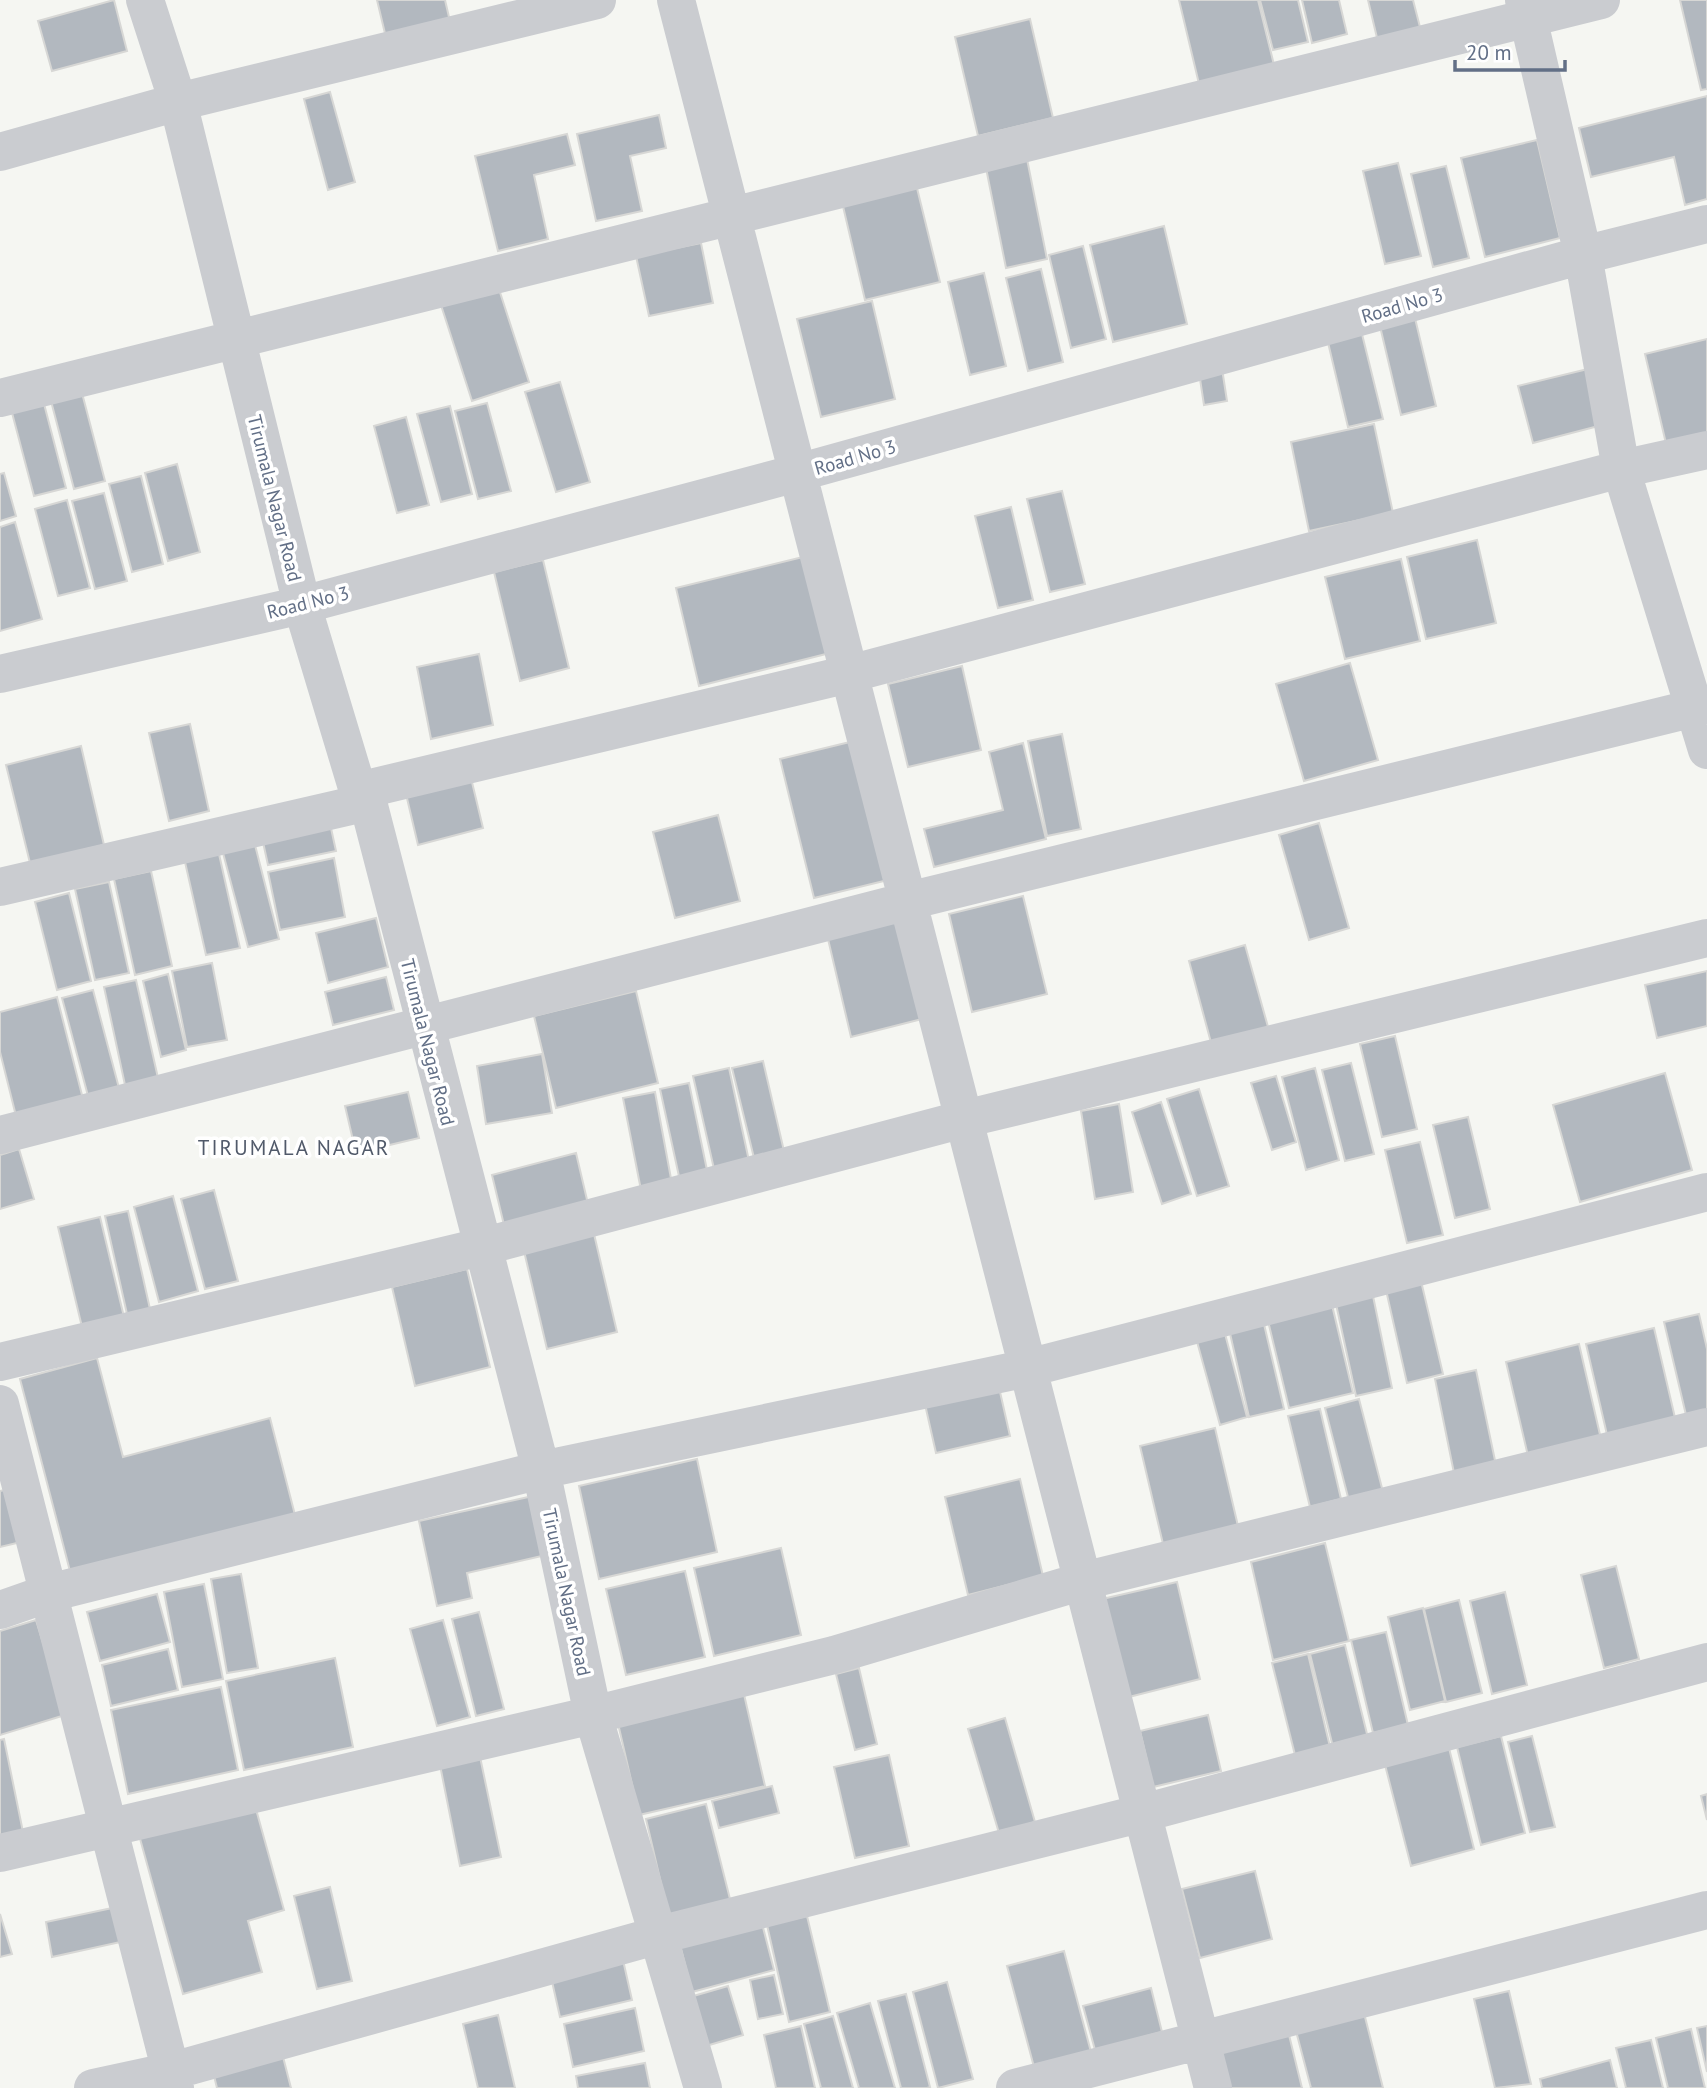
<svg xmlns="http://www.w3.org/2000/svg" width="1707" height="2088" font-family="'PT Sans',sans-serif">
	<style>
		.building { fill: #b2b8bf; stroke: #d7d7d5; stroke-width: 2 }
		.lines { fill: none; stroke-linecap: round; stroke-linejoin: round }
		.minor { stroke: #caccd0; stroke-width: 38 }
		.labels { text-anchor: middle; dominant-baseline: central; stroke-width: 7; stroke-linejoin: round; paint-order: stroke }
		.street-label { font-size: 19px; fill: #626f86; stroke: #fff }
		.neighbourhood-label { font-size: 21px; letter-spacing: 2px; fill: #515a6a; stroke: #fff }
	</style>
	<rect width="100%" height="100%" fill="#f5f6f2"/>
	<path class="building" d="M114,0L127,51L52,71L38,21Z
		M377,0H445L452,30L388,46Z
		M1179,0H1258L1275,69L1200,88Z
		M1260,0H1298L1308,42L1273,50Z
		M1302,0H1339L1347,34L1312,43Z
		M1368,0H1413L1421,31L1378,42Z
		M1680,0H1707V89L1701,90Z
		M1030,19L1053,118L978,136L955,37Z
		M330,92L355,182L328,190L304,99Z
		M1707,96V199L1685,205L1674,157L1591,177L1579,128Z
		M659,115L666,148L630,156L642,211L596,221L577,134Z
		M567,134L575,165L534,175L548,239L498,251L475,156Z
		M1537,140L1560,238L1485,257L1461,158Z
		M1027,159L1047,259L1006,268L986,168Z
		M1398,163L1421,256L1385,264L1363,171Z
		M1446,166L1469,258L1433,267L1411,174Z
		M916,184L940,282L865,300L842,202Z
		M1164,226L1187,324L1113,342L1090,245Z
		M701,243L713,303L649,316L636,256Z
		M1083,246L1106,339L1071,348L1049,255Z
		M1041,269L1063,362L1028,371L1006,278Z
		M984,273L1006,366L970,375L948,282Z
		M497,283L529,382L472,401L440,302Z
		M872,301L895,399L821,417L797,319Z
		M1414,314L1436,406L1401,415L1379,322Z
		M1360,326L1383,419L1348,427L1326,334Z
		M1707,339V443L1668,452L1645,354Z
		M1221,362L1227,401L1204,405L1198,366Z
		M1596,367L1610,423L1533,443L1518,386Z
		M560,382L590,482L556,492L525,392Z
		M82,393L105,481L74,489L51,401Z
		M43,400L66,488L34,496L11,409Z
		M487,403L511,491L478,499L455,411Z
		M450,406L472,494L441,502L417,414Z
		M406,417L429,505L397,513L374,426Z
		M1374,424L1393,513L1309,531L1291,442Z
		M177,464L200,552L168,561L145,473Z
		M4,473L16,516L0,521V474Z
		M141,476L163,564L132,572L109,484Z
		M1062,491L1085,584L1050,592L1027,499Z
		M104,493L127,581L95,589L72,501Z
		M67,500L90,588L58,596L35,509Z
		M1011,507L1033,600L998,608L975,516Z
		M15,522L42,619L0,631V527Z
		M1477,540L1496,623L1426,639L1407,557Z
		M807,556L830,653L699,686L676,588Z
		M1401,559L1420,641L1345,659L1325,577Z
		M543,560L569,668L520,681L494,572Z
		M479,654L493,725L431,739L417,667Z
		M1350,663L1378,760L1304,781L1276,684Z
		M962,666L981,750L908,767L888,684Z
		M190,724L209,811L169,821L149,733Z
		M1062,734L1081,829L1047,836L1028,741Z
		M854,741L888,880L814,898L780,759Z
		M1023,743L1046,839L934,867L924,829L1003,810L989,752Z
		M81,746L104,845L30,863L6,765Z
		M471,778L483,828L418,845L406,794Z
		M718,815L740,901L675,918L653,832Z
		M329,819L336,851L268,865L261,833Z
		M1319,823L1349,928L1309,940L1279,835Z
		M255,845L279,939L248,947L223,853Z
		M219,854L240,948L206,955L185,862Z
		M334,858L345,917L280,930L268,872Z
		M151,871L172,966L135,975L114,879Z
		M109,882L129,973L95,980L75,889Z
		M69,893L91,981L57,990L35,902Z
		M1023,896L1047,994L972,1012L949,914Z
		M376,918L388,967L328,983L316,933Z
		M903,920L926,1018L851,1037L828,939Z
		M1245,945L1270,1034L1213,1050L1189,961Z
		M212,963L227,1040L187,1047L172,971Z
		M1707,971V1026L1657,1038L1645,985Z
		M168,974L186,1050L161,1057L143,981Z
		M386,977L394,1010L333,1025L325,992Z
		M136,980L158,1078L125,1085L104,987Z
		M93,990L119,1088L88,1096L62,998Z
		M636,991L658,1083L556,1108L534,1016Z
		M57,997L83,1099L16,1116L0,1052V1012Z
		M1395,1036L1417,1129L1382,1137L1360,1044Z
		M542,1054L552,1113L486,1124L477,1066Z
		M763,1061L784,1151L754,1158L732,1068Z
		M1351,1063L1374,1154L1345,1161L1322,1070Z
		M729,1068L749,1161L714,1169L693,1076Z
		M1315,1068L1339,1160L1306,1170L1282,1077Z
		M1665,1073L1692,1170L1580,1202L1553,1105Z
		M1276,1076L1296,1142L1272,1150L1251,1083Z
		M689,1083L708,1175L680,1181L660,1089Z
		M1199,1089L1229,1186L1197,1196L1167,1099Z
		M408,1092L419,1138L356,1153L345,1106Z
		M655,1092L672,1184L641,1190L623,1098Z
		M1161,1102L1191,1194L1162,1204L1132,1112Z
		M1119,1104L1133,1192L1095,1199L1081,1111Z
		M1468,1117L1490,1209L1455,1218L1433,1125Z
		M1420,1142L1443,1235L1407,1243L1385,1150Z
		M19,1149L34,1199L0,1209V1155Z
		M576,1153L588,1204L504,1225L492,1175Z
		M214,1190L238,1281L205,1289L181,1199Z
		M173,1196L198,1291L159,1302L134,1207Z
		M128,1211L150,1309L127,1314L105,1216Z
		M100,1217L124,1317L82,1327L58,1227Z
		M594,1234L617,1332L547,1349L524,1251Z
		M467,1269L490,1367L415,1386L392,1287Z
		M1421,1281L1443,1374L1407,1383L1386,1290Z
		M1373,1296L1392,1388L1356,1396L1336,1304Z
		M1332,1305L1353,1393L1289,1408L1268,1321Z
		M1699,1314L1707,1349V1410L1686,1415L1664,1322Z
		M1263,1320L1284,1409L1249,1417L1229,1329Z
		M1654,1328L1676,1422L1608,1439L1586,1344Z
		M1224,1330L1247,1417L1220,1425L1196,1338Z
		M1579,1344L1601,1439L1528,1456L1506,1362Z
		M97,1358L123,1457L270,1418L295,1515L71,1575L20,1379Z
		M1476,1370L1497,1470L1455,1478L1435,1379Z
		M998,1383L1010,1436L936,1453L924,1400Z
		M1359,1399L1383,1492L1349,1501L1325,1408Z
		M1320,1409L1341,1499L1310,1507L1288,1416Z
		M1215,1428L1238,1526L1163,1544L1140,1446Z
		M697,1459L717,1552L599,1579L579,1486Z
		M1020,1479L1043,1576L968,1595L945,1497Z
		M9,1489L21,1542L0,1547V1491Z
		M533,1496L546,1555L467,1573L472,1598L437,1606L419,1521Z
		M1325,1543L1349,1641L1273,1660L1251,1562Z
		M781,1548L801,1635L714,1656L694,1568Z
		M1616,1566L1639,1659L1604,1668L1581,1575Z
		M685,1571L705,1657L626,1675L606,1589Z
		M241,1574L258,1668L227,1673L211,1579Z
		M1177,1582L1200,1679L1125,1698L1102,1599Z
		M204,1584L223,1679L182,1687L164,1592Z
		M1505,1592L1527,1685L1492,1694L1470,1601Z
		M157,1594L170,1642L100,1661L87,1612Z
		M1459,1600L1482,1693L1446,1702L1424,1609Z
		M1423,1608L1445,1701L1410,1710L1388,1617Z
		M479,1612L504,1709L476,1716L452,1619Z
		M36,1620L65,1715L0,1735V1631Z
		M443,1620L470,1717L437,1726L410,1629Z
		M1386,1632L1408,1725L1373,1733L1351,1640Z
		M1345,1645L1368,1738L1333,1747L1310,1654Z
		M168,1649L178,1690L111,1706L102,1665Z
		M1308,1654L1330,1747L1295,1755L1272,1663Z
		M335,1658L353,1747L244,1770L226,1681Z
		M859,1668L877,1744L855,1750L836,1674Z
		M221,1687L238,1770L128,1794L111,1710Z
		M743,1690L765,1786L639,1815L617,1719Z
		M1208,1715L1221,1771L1153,1787L1140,1731Z
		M1005,1718L1035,1822L999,1833L968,1729Z
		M1501,1736L1525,1833L1481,1845L1457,1747Z
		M1532,1736L1555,1827L1530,1832L1508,1742Z
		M4,1739L23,1832L0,1837V1740Z
		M1448,1744L1474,1849L1411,1866L1384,1761Z
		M479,1752L501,1857L460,1866L439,1760Z
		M889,1755L909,1846L855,1858L834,1767Z
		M772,1786L779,1813L719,1828L712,1801Z
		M1707,1794V1820L1701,1796Z
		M254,1802L284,1910L248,1921L262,1972L183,1994L139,1835Z
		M706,1804L731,1903L669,1918L646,1819Z
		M1255,1871L1272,1939L1200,1958L1182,1889Z
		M330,1887L352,1981L317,1989L294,1896Z
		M117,1907L125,1941L52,1957L46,1922Z
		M759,1912L774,1970L692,1992L677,1933Z
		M0,1914L12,1954L0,1957Z
		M807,1916L830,2012L789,2022L767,1925Z
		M1064,1951L1091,2052L1034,2067L1007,1966Z
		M623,1960L632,2000L560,2017L551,1977Z
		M774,1975L783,2014L758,2019L750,1980Z
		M947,1982L973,2079L938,2088L913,1992Z
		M728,1986L743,2035L706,2046L690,1997Z
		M1151,1988L1162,2032L1095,2050L1083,2006Z
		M1509,1991L1531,2084L1495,2088L1474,1999Z
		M906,1994L930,2087L927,2088H901L878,2001Z
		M870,2003L895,2088H859L837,2013Z
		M635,2008L644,2051L573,2067L564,2024Z
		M1364,2013L1383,2088H1311L1296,2031Z
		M498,2015L515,2088H478L463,2024Z
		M833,2016L853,2088H821L804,2024Z
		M801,2026L815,2088H776L764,2035Z
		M1707,2026V2072L1697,2028Z
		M1691,2029L1705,2088H1668L1656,2038Z
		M1289,2035L1302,2088H1229L1221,2052Z
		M1651,2040L1663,2088H1626L1616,2048Z
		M281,2049L291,2088H217L212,2068Z
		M1610,2060L1617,2088H1542L1540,2079Z
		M645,2063L650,2088H578L576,2076Z"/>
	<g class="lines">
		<path class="minor" d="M145,0L178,102L302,605L358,791L368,802L541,1470L593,1715L703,2088
			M676,0L1213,2088
			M1524,0L1583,255L1621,469L1707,750
			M0,152L178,102L597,0
			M0,398L1601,0
			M0,674L302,605L797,473L1583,255L1707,224
			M358,791L849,674L1621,469L1707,450
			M0,887L368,802
			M0,1135L908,901L1707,705
			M0,1362L481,1247L964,1119L1707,938
			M0,1404L175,2088
			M0,1610L49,1593L541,1470L1028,1368L1707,1192
			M0,1853L593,1715L834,1655L1083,1581L1707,1427
			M93,2088L172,2071L659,1935L1143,1813L1707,1662
			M1015,2088L1707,1910"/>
	</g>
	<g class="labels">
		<g class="street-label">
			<text transform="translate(1402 305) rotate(-16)">Road No 3</text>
			<text transform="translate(855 457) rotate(-16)">Road No 3</text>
			<text transform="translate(275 498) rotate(76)">Tirumala Nagar Road</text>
			<text transform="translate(308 602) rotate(-14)">Road No 3</text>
			<text transform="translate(428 1042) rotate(76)">Tirumala Nagar Road</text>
			<text transform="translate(567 1592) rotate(78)">Tirumala Nagar Road</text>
		</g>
		<g class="neighbourhood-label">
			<text x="294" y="1147">TIRUMALA NAGAR</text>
		</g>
	</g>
	<path d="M1455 60v10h110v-10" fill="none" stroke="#626f86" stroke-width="3.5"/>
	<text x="1466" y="60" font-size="21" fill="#626f86" stroke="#ffffff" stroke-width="5" paint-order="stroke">20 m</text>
</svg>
